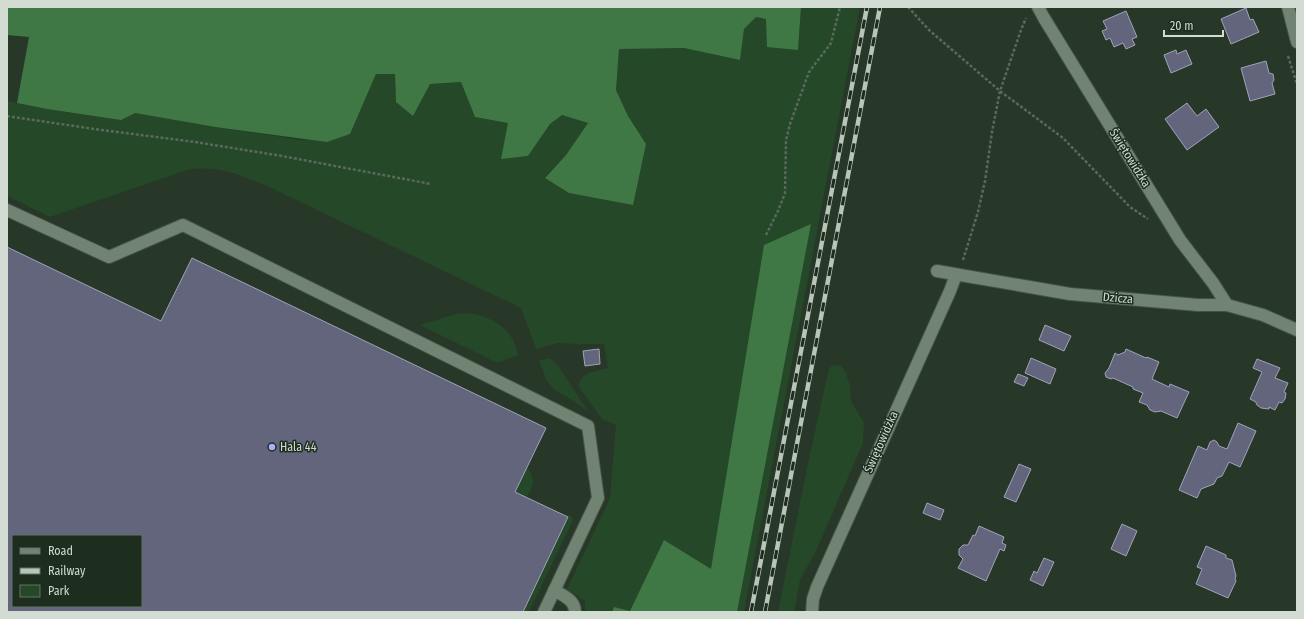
<svg xmlns="http://www.w3.org/2000/svg" width="1304" height="619" font-family="'Fira Sans Condensed',sans-serif">
	<style>
		.green { fill: #244828 }
		.forest { fill: #3f7845 }
		.building { fill: #62657b; stroke: #a0a3bb; fill-rule: evenodd }
		.lines { fill: none; stroke-linecap: round; stroke-linejoin: round }
		.minor-casing { stroke: #465446; stroke-width: 14 }
		.path { stroke: #5b695c; stroke-width: 2.5; stroke-dasharray: 3 2; stroke-linecap: butt }
		.minor { stroke: #718372; stroke-width: 12 }
		.rail-casing { stroke: #bac5ba; stroke-width: 4.5 }
		.rail { stroke: #1d2d1e; stroke-width: 3; stroke-dasharray: 9; stroke-linecap: butt }
		.poi-dot { fill: #a8b0fc; stroke: #1d2d1e; stroke-width: 1.5 }
		.labels { text-anchor: middle; dominant-baseline: central; stroke-width: 3; stroke-linejoin: round; paint-order: stroke }
		.street-label { font-size: 12px; fill: #d2dcd2; stroke: #1d2d1e }
		.poi-label { font-size: 12px; fill: #d2dcd2; stroke: #1d2d1e; text-anchor: start }
	</style>
	<rect width="100%" height="100%" fill="#273728"/>
	<path class="green" d="M801,7H860L744,612H584L585,608V601L567,589L610,498L616,425L602,419L579,387C577,373 597,371 608,368L604,344H581L558,343L536,349L521,308L265,185C237,174 217,165 187,170L50,217L7,196V101L47,109L121,120L135,113L215,127L302,140L350,134L376,74H395L396,102L430,84L461,82L475,117L509,123L501,159L528,156L550,124L562,115L588,123L566,155L545,177L569,193L628,116L616,90L619,49L684,48L740,60L744,29L756,17L766,19L798,50Z
		M467,313C485,315 504,323 513,340C515,345 517,350 518,355L497,363L420,325L456,314Z
		M549,358L553,361L559,367L589,413L577,403L556,391L552,387L547,381L539,361Z
		M834,365L841,366L846,373L850,386L851,401L864,423L863,443L816,551L800,580L794,612H778L808,463L829,368Z
		M527,467C536,480 534,484 527,497L515,492Z
		M568,515L573,517L572,522L529,612H523L568,518L567,517Z"/>
	<path class="forest" d="M7,7H801L798,50L767,47L766,19L756,17L744,29L740,60L684,48L619,49L616,90L628,116L646,144L633,205L569,193L545,178L566,155L588,123L562,115L550,124L528,156L501,159L508,123L475,117L461,82L430,84L413,116L396,102L395,74H376L350,134L327,142L215,127L135,113L121,120L47,109L17,103L29,37L7,35Z
		M811,224L737,612H612L614,607L630,611L664,540L711,569L764,245Z"/>
	<path class="building" d="M1246,8L1250,20L1253,19L1259,32L1231,44L1221,19Z
		M1126,11L1137,37L1132,39L1135,45L1126,49L1123,43L1114,47L1110,38L1106,40L1102,31L1107,29L1103,21Z
		M1176,50L1177,54L1186,50L1192,64L1171,73L1164,55Z
		M1266,61L1269,73L1273,74L1274,80L1272,83L1275,94L1250,101L1241,68Z
		M1187,103L1197,116L1206,109L1219,127L1187,150L1165,119Z
		M7,247L161,321L192,258L546,428L515,492L568,517L523,612H7ZM13,536H141V606H13Z
		M1045,325L1071,336L1064,351L1039,340Z
		M599,349L600,364L585,366L583,351Z
		M1126,349L1146,358L1147,357L1159,362L1152,379L1169,387L1170,384L1189,392L1177,418L1161,411L1155,412L1150,410L1147,405L1139,402L1143,393L1133,389V387L1113,378L1111,379L1106,377L1105,373L1109,368L1115,353L1118,355L1125,352Z
		M1031,358L1056,369L1050,384L1025,373Z
		M1257,359L1280,368L1275,378L1288,383L1284,392L1286,393L1285,399L1282,403L1279,402L1275,410L1269,407V409L1261,408L1257,405L1256,403V402L1250,399L1262,372L1253,368Z
		M1018,374L1028,378L1024,386L1014,382Z
		M1238,423L1256,431L1240,467L1229,462L1222,476L1217,478L1214,484L1201,489L1197,498L1179,490L1198,446L1207,450L1210,442L1214,440L1217,442L1219,446L1227,449Z
		M1019,464L1031,469L1016,502L1004,497Z
		M927,503L944,510L940,520L923,513Z
		M1122,524L1137,531L1126,556L1111,549Z
		M979,526L1004,537L1002,543L1006,545L1004,551L1000,549L986,581L958,568L963,559L959,555V549L963,545H968L973,535L975,536Z
		M1206,546L1226,555V558L1232,560L1236,576L1235,579L1236,581L1228,598L1196,584L1202,569L1197,567Z
		M1044,558L1054,562L1043,586L1030,580L1034,571L1037,573Z"/>
	<g class="lines">
		<g class="minor-casing">
			<path id="minor" d="M1038,7L1044,18L1180,240L1213,283L1227,305
				M1288,7L1297,42
				M7,210L109,257L183,225L588,426L598,498L544,612
				M937,271L1070,294L1198,305H1227L1263,315L1297,330
				M554,590C564,596 575,600 575,612
				M812,612L813,599L817,587L950,291L956,275"/>
		</g>
		<path class="path" d="M908,7L929,30L1000,91L1063,138L1130,207L1148,219
			M1288,56L1297,84
			M7,116L94,129L195,142L282,156L431,184
			M766,235L778,211L785,193L786,140L790,124L809,72L831,43L840,7
			M963,260L978,212L985,181L992,132L1000,91L1021,30L1026,18"/>
		<use href="#minor" class="minor"/>
		<g class="rail-casing">
			<path id="rail" d="M751,612L867,7
				M765,612L880,7"/>
		</g>
		<use href="#rail" class="rail"/>
	</g>
	<circle class="poi-dot" cx="272" cy="447" r="4"/>
	<g class="labels">
		<g class="street-label">
			<text transform="translate(1130 158) rotate(58)">Świętowidzka</text>
			<text transform="translate(1118 298) rotate(5)">Dzicza</text>
			<text transform="translate(881 442) rotate(-66)">Świętowidzka</text>
		</g>
		<g class="poi-label">
			<text x="280" y="447">Hala 44</text>
		</g>
	</g>
	<rect width="1304" height="619" fill="none" stroke="#d2dcd2" stroke-width="16"/>
	<rect x="12" y="535" width="130" height="72" fill="#1d2d1e" stroke="#657366"/>
	<rect x="20" y="548" width="20" height="6" fill="#718372" stroke="#657366"/>
	<text x="48" y="555" font-size="12" fill="#d2dcd2">Road</text>
	<rect x="20" y="568" width="20" height="6" fill="#bac5ba" stroke="#657366"/>
	<text x="48" y="575" font-size="12" fill="#d2dcd2">Railway</text>
	<rect x="20" y="585" width="20" height="12" fill="#244828" stroke="#657366"/>
	<text x="48" y="595" font-size="12" fill="#d2dcd2">Park</text>
	<path d="M1164 30v6h59v-6" fill="none" stroke="#d2dcd2" stroke-width="2"/>
	<text x="1170" y="30" font-size="12" fill="#d2dcd2" stroke="#1d2d1e" stroke-width="3" paint-order="stroke">20 m</text>
</svg>
